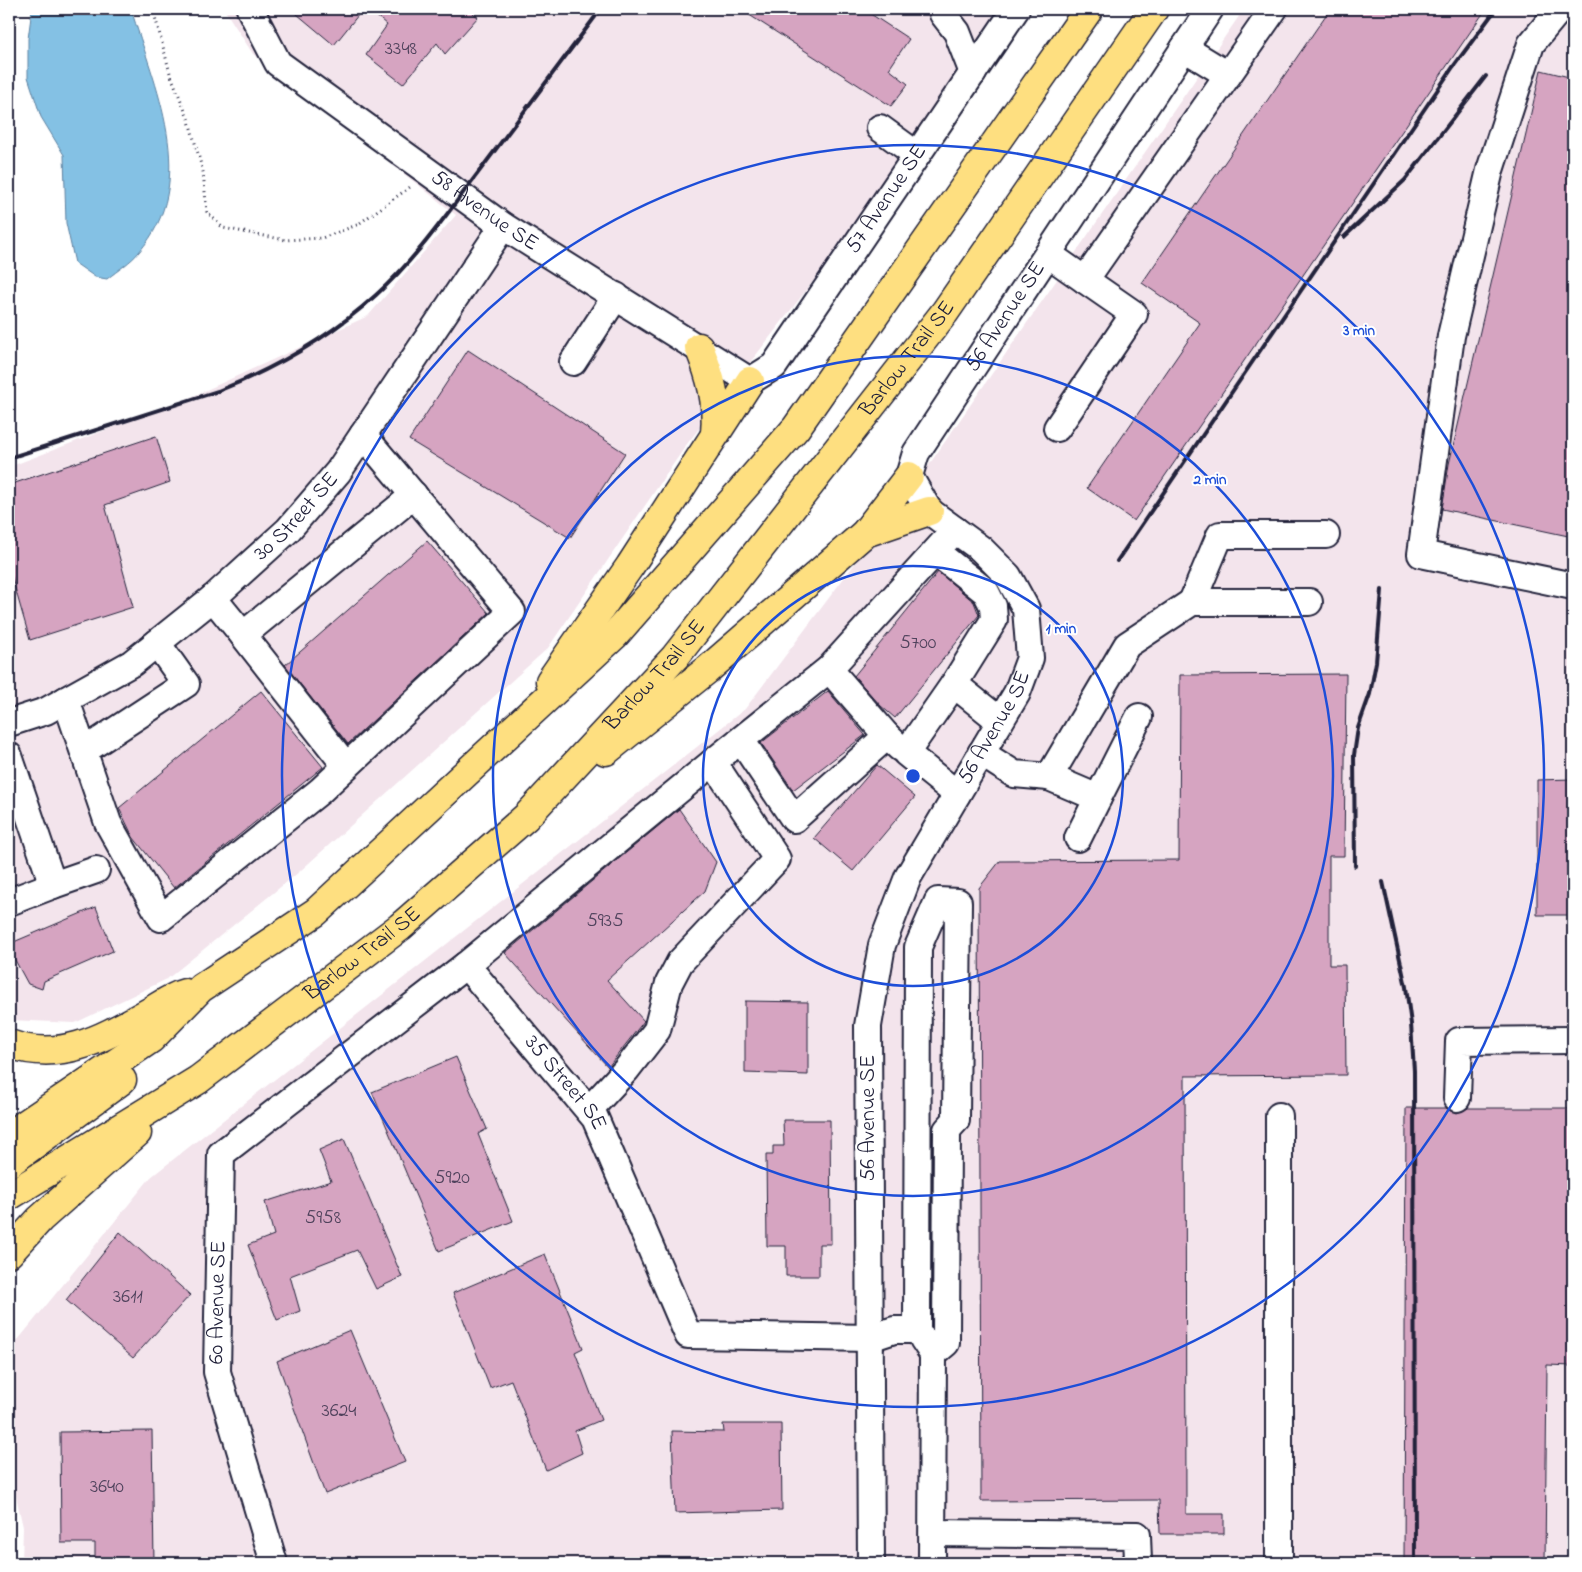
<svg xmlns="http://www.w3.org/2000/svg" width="1582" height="1572" font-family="'Indie Flower',sans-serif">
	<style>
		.built { fill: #f3e4ec }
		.water { fill: #84c1e4; stroke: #5d81a0 }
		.building { fill: #d6a4c1; stroke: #22223b }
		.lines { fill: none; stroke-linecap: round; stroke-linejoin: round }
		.minor-casing { stroke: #22223b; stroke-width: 30 }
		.major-casing { stroke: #22223b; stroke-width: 31 }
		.path { stroke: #22223b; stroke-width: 3; stroke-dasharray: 1 4; stroke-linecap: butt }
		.minor { stroke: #fff; stroke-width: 26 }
		.major { stroke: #fedf80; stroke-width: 28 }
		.rail { stroke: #22223b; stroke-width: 4 }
		.ring { fill: none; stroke: #1d4ed8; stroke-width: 2.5 }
		.labels { text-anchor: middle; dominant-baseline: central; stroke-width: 4; stroke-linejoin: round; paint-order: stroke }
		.number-label { font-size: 20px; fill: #4f425c }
		.street-label { font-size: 22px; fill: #22223b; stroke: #fff }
		.centre { fill: #1d4ed8; stroke: #fff; stroke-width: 2.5 }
		.ring-label { font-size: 15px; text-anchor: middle; font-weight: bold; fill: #1d4ed8; stroke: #fff; stroke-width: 4; stroke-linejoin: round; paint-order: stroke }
	</style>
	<rect width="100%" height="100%" fill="#fff"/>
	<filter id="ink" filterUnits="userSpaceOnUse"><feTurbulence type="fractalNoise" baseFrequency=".02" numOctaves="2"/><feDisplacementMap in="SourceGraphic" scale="10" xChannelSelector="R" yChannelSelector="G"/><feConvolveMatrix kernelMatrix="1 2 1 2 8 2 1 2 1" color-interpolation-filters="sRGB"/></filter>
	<g filter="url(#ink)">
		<path class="built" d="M224,9H1003L877,199L687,444L548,648L299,872L167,979L75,1023L9,1020V467L189,398L368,316L456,215L253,54Z
			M1244,9H1573V1563H22L23,1527L9,1465V1351L151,1177L745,709L924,472Z"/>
		<path class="water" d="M32,9H131C154,85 201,181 139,252C131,262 118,270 107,279L95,277L75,263L66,223L64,155L41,117L28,77V39Z"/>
		<path class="building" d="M291,9H363L334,45Z
			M368,9H468L478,17L445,54L437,43L403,84L366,55L387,25Z
			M740,9H863L909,39L889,69L908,84L891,106Z
			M1330,9H1486L1134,521L1087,488L1200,323L1142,283Z
			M1541,70L1573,78V537L1442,509L1449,464Z
			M468,350L625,453L570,538L409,440Z
			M156,436L170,482L105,505L133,607L30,640L9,567V485Z
			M427,541L489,613L348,744L285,665Z
			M938,572L974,602L979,615L895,718L881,706L854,676Z
			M1346,674L1344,856H1329V965H1345L1346,1075L1185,1076L1186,1514H1224V1534H1160L1159,1500L981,1501L979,888L1000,861L1179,860L1180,675Z
			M261,691L323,767L174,888L133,837L119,808Z
			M828,691L865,735L793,790L761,743Z
			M877,765L915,797L853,871L814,838Z
			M1573,779V915H1537V780Z
			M679,809L716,862L705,891L607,980L644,1021L608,1067L505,953Z
			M96,907L113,951L44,981L42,989L28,984L9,949V944Z
			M745,1001L808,1002V1075L745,1073Z
			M456,1057L487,1129L478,1134L513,1221L439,1251L372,1092Z
			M1406,1108H1446L1457,1113L1468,1108H1573V1366L1547,1365L1545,1563H1404Z
			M783,1120H830L831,1244H819V1276H786V1246H767L766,1155H773V1146H784Z
			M344,1139L402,1277L376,1289L357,1250L290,1276L300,1311L277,1320L248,1245L274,1235L265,1202L331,1181L319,1150Z
			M120,1232L190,1295L133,1358L66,1300Z
			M545,1254L583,1348L575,1352L601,1420L575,1431L582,1453L546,1470L511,1380L490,1388L453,1293Z
			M350,1330L405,1462L325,1494L277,1361Z
			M723,1424H781L782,1510L675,1513L672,1431L724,1432Z
			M152,1431L154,1563H95V1543H61L60,1432Z"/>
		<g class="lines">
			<g class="minor-casing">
				<g id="minor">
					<path id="s1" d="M250,9L278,63L503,226L750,381L774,366L1016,9"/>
					<path d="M1560,9L1531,44L1490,170L1451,336L1421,554L1573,586"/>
					<path d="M943,14L957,32L973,73"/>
					<path d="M1184,48L1228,75"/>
					<path d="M880,128L917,155"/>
					<path d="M1048,254L1085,280"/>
					<path d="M573,362L616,296"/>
					<path d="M1057,428L1134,314L1085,280L1274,9"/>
					<path d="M936,552L986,592L993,606L994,620L954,684L1000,721"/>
					<path d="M213,598L243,635L414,495"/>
					<path d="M1309,602H1192L1220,535H1326"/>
					<path d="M243,635L346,766"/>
					<path d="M829,669L887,736L900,748"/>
					<path d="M954,684L906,753L957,794"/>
					<path d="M66,700L108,823L161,918L320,791L512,612L363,435"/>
					<path id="s2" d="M9,723L46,711L132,663L213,598L288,530L338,472L503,226"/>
					<path d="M741,740L794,819L887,736"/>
					<path d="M84,751L186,684L157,643"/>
					<path d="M981,753L1014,774L1049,777"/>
					<path d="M9,756L53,885L96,870"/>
					<path d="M713,762L829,669L955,530"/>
					<path d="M1098,798L1139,717"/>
					<path d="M1078,838L1098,798L1049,777L1127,645L1192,602"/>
					<path d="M9,902L53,885"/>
					<path d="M466,965L713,762L777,859L680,962L669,983L657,1030L626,1070L589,1110"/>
					<path d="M1457,1098L1459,1041L1573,1040"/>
					<path d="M1279,1116V1563"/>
					<path d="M923,1339L933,1354L932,1563"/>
					<path d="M933,1533L1137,1535L1138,1561L1135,1563"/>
					<path id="s3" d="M274,1563L217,1372L221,1154L466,965L595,1118L688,1335L870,1338L894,1330H917L918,947L938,901L958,902L956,1120L947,1130L946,1343L933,1354"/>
					<path id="s4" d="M871,1563L868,1026L882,945L908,877L1017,693L1030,658L1026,609L1008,576L981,549L929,511L909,476L916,453L1210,9"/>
				</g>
			</g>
			<g class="major-casing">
				<g id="major">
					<path d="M699,347C711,377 718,402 715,434"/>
					<path d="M865,533L929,511"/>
					<path d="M550,681L630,566L750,381"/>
					<path d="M606,751L707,670L865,533L909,476"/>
					<path d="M9,1044C63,1063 104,1037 151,1011C161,1005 173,996 185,993"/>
					<path d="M9,1135L151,1039L201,988L316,912L614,636L796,428L1089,9"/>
					<path d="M9,1163L122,1080"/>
					<path id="s5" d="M9,1196L198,1080L400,927L526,817L675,657L945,312L1154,9"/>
					<path d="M9,1253L40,1219L137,1133"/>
				</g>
			</g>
			<path class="path" d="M153,9L170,73L189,121L203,172L207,212L223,228L286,240L322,238L357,225L413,185"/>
			<use href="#minor" class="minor"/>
			<use href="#major" class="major"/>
			<path class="rail" d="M1344,237L1405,180L1486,76
				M9,458L218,391C276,368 330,337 376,295C416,259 446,215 478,173C519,118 560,63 601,9
				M1117,561L1453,67L1496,9
				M1355,866L1354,755L1358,728L1370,694L1376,662L1382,590
				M1383,882L1406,987L1411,1024L1414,1071L1415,1563"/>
		</g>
	</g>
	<g class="ring">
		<circle cx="913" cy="776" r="210"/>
		<circle cx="913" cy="776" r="420"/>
		<circle cx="913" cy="776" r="631"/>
	</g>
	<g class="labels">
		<g class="number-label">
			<text x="401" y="49">3348</text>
			<text x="918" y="643">5700</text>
			<text x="605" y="921">5935</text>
			<text x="452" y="1178">5920</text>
			<text x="323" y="1218">5958</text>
			<text x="128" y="1297">3611</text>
			<text x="339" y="1411">3624</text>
			<text x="107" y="1487">3640</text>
		</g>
		<g class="street-label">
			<text stroke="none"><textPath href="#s1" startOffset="860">57 Avenue SE</textPath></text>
			<text stroke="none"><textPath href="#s1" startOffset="315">58 Avenue SE</textPath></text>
			<text stroke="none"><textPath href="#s4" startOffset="1360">56 Avenue SE</textPath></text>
			<text stroke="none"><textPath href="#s5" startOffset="1239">Barlow Trail SE</textPath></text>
			<text stroke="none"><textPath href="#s2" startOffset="358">30 Street SE</textPath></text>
			<text stroke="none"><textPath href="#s5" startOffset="834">Barlow Trail SE</textPath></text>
			<text stroke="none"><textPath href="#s4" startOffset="865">56 Avenue SE</textPath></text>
			<text stroke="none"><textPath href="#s5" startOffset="429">Barlow Trail SE</textPath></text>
			<text stroke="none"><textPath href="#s3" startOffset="881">35 Street SE</textPath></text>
			<text transform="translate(869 1118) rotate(-90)">56 Avenue SE</text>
			<text stroke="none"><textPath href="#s3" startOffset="269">60 Avenue SE</textPath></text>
		</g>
	</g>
	<circle cx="913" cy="776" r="8" class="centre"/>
	<g class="ring-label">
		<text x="1359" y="335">3 min</text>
		<text x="1210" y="484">2 min</text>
		<text x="1061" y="633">1 min</text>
	</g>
	<rect width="1582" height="1572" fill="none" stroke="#fff" stroke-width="30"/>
	<rect x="15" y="15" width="1552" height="1542" fill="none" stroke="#22223b" stroke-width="2" filter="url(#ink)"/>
</svg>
